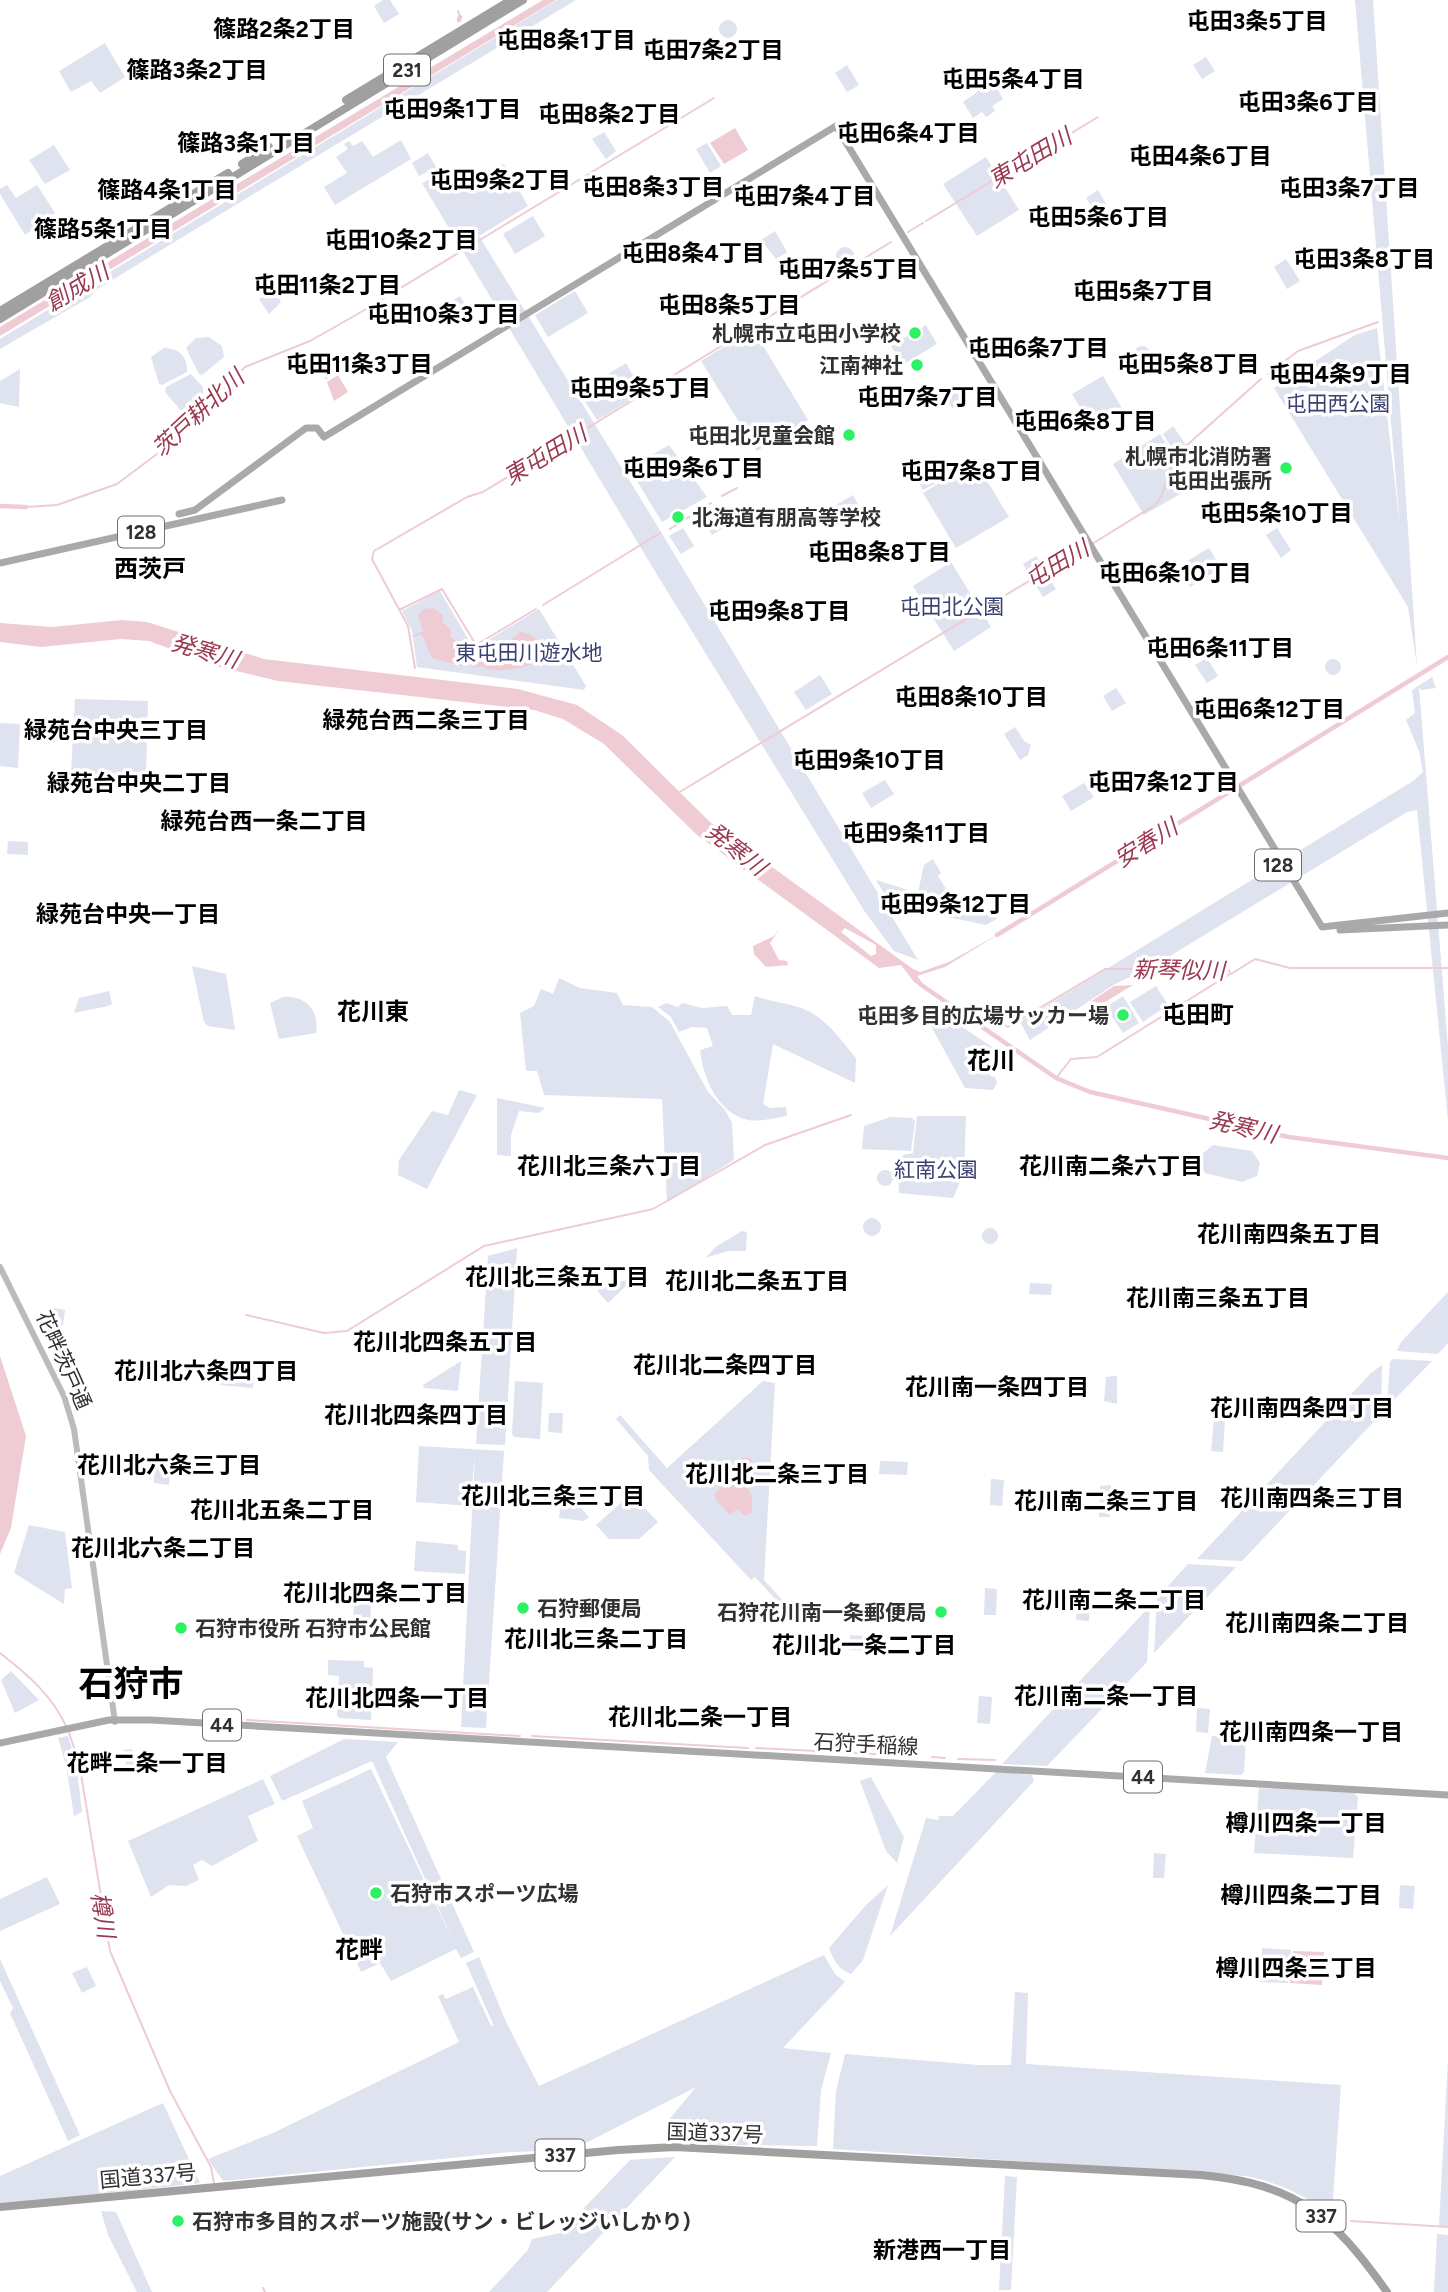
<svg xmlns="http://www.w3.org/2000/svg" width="1448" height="2292" font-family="Figtree,'Noto Sans JP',sans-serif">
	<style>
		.green { fill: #dfe2ef }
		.water { fill: #efcbd4; fill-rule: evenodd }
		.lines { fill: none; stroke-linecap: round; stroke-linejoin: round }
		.stream { stroke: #efcbd4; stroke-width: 2 }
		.river { stroke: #efcbd4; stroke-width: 4.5 }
		.secondary { stroke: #bbb; stroke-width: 6 }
		.primary { stroke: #a9a9a9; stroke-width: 7 }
		.trunk { stroke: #a0a0a0; stroke-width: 8 }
		.poi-dot { fill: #2bf163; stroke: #fff; stroke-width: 2.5 }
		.labels { text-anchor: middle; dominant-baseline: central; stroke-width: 7; stroke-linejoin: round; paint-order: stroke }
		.shield { fill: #fff; stroke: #6f6f6f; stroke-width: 2 }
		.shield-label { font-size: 19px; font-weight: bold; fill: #313131 }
		.poi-label { font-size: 21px; font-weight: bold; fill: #313131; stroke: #fff; text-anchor: end }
		.park-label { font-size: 21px; fill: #3b4171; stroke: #fff }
		.street-label { font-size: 21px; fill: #313131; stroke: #fff }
		.neighbourhood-label { font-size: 23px; font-weight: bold; fill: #000; stroke: #fff }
		.water-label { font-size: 23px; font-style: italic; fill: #9b3852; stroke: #fff }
		.quarter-label { font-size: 24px; font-weight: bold; fill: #000; stroke: #fff }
		.town-label { font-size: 35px; font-weight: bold; fill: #000; stroke: #fff }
	</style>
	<rect width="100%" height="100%" fill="#fff"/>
	<path class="green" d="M383,0H390L399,14L384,23L374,6Z
		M557,0H576C416,97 255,192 96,290L90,297L0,349V339Z
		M1355,0H1373L1417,666L1408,607L1274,388L1355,335L1377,328L1400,527Z
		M719 29a9 9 0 1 1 18 0a9 9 0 1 1-18 0Z
		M105,43L125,77L100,93L91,81L71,92L59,71Z
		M1206,57L1215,71L1202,79L1193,65Z
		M847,65L859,85L847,92L835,73Z
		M993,81L1003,99L992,106L995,111L986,117L982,112L973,118L963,102Z
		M604,132L616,151L606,159L592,139Z
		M401,140L411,159L335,205L324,187L347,173L336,157L348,149L344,144L349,141L353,146L362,141L373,157Z
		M707,143L721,166L710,173L696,149Z
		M54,145L70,170L45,184L29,160Z
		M428,153L436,167L419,176L412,163Z
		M986,157L1019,210L977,236L943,184Z
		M504,164L528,206L479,236L658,527L918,960L894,951L865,912L656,573L422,183L441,174L454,194Z
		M7,185L16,198L37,185L55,213L25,235L0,194V189Z
		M1098,190L1108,207L1097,215L1086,198Z
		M533,216L545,236L515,254L503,234Z
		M775,231L787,252L776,259L761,240Z
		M836 256a9 9 0 1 1 18 0a9 9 0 1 1-18 0Z
		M1286,259L1300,281L1287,289L1274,267Z
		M275,290L281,302L269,314L259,299Z
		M575,291L588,313L548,337L535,315Z
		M460,296L472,316L460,325L447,304Z
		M926,325L937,344L902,365L891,346Z
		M753,329L808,420L757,451L701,361Z
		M209,337L222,346L224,357L202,375L199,374L186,348L196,338Z
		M1134 354a8 8 0 1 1 16 0a8 8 0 1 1-16 0Z
		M164,348C179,348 188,357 187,372L162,385L159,384L151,357Z
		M326,356L336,373L325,380L320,360Z
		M626,363L643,393L597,420L579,392Z
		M20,369L19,407L0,403V381Z
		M191,374L203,387C204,401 197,411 183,413L165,392L166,387Z
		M1103,376L1123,410L1092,428L1072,394Z
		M953,384L964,401L952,408L941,391Z
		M1173,426L1186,445L1176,454L1163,434Z
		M1160,434L1192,487L1144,515L1113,464Z
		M669,445L707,497L662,522L629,468Z
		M922,461L936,483L923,490L910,468Z
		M975,461L1009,517L956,548L923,493Z
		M853,495L861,510L839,522L831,508Z
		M716,508L727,526L712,535L701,517Z
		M683,528L694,546L681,554L669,536Z
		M1277,528L1291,550L1281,558L1266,535Z
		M1209,548L1221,568L1190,587L1177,567Z
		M1036,556L1056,589L1043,597L1023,564Z
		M951,562L991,627L954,651L913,586Z
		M440,591L474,649L539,609L586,686L584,690L417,667L412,631L402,611Z
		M1207,658L1218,676L1207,683L1195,665Z
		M1325 667a8 8 0 1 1 16 0a8 8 0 1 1-16 0Z
		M820,675L832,694L806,710L794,692Z
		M1432,677L1436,688L1421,690L1419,687L1448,1047V1120L1417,810L1407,812L1155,965L1115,984L1030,1040L1020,1022L1413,781L1423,772L1419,751L1406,720L1415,713L1412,690Z
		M1116,688L1126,703L1112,711L1103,696Z
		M75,699L148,701L146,776L71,773Z
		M0,723L20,724L18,768L0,766Z
		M1015,727L1024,741L1031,745L1028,755L1020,760L1004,734Z
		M885,780L894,794L871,808L862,793Z
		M1084,783L1094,797L1071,811L1062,796Z
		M8,841L28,842V855L7,854Z
		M933,859L941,873L938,876L953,900L918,892L924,865Z
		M876,880L998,918L986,925L891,905Z
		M192,966L226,974L235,1030L208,1026L204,1022Z
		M559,978L580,988L617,993L623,1005L652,1007L670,1022L708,1092L725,1110L732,1123L734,1160L667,1202L662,1099L544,1095L537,1071H526L520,1013L534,1006L541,989L553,994Z
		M1156,986L1168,1005L1143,1022L1130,1002Z
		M109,991L112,1004L108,1006L74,1013L79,998Z
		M755,996C769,1001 793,1004 804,1009C827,1019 841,1040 856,1058L855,1083L773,1044L763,1104L770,1108L786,1107L787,1116C775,1118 759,1122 748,1120C717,1113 703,1077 700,1050L713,1046L707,1028L692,1027L679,1032L671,1017L658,1007L666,1003L678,1007L682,1003L702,1008L727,1006L732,1015H751Z
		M1123,996L1139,1023L1123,1033L1106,1007Z
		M283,997C305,995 320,1010 316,1033L279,1039L270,1003Z
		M943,1014L1001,1053L997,1065L991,1062L988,1066L990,1076L995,1077L997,1083L993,1090L965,1088L927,1019L929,1015Z
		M459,1090L477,1095L427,1189L398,1175L399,1160L432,1111L448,1115Z
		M497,1098L545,1108L539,1113L519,1111L511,1135V1156L497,1155Z
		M917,1116H966L964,1173L953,1198L899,1193L898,1170L903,1155L913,1153Z
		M890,1117L912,1118L915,1121L911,1151L862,1149L864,1126Z
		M1213,1145L1252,1151L1260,1163L1257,1176L1242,1182L1205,1173L1201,1167V1155Z
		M1024,1157L1042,1159V1174L1049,1175V1179L1023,1177Z
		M877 1178a8 8 0 1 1 16 0a8 8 0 1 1-16 0Z
		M863 1227a9 9 0 1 1 18 0a9 9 0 1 1-18 0Z
		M982 1236a8 8 0 1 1 16 0a8 8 0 1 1-16 0Z
		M742,1231L747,1232L746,1251H728L705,1258L717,1246Z
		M517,1248L505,1445L476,1444L488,1256Z
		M630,1279L632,1280L608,1303L598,1292V1287Z
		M1030,1283L1052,1284L1051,1295L1029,1294Z
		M1448,1292V1343L1438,1354L1397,1351L1401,1342Z
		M47,1307L65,1310L63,1325H54Z
		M1393,1359L1432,1361L1387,1407L1390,1362Z
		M461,1361L458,1391L424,1388L423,1385Z
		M1382,1365L1381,1414L1242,1561L1197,1559L1371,1373Z
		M222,1373L254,1376L253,1388L220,1385Z
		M1117,1376V1404L1104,1401L1106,1377Z
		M998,1380L1009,1381L1008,1398L996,1397Z
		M515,1381L543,1383L540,1439L514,1437L512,1434Z
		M763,1381L775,1383L764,1580L793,1612L790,1615L755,1577L751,1580L649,1470L648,1456L616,1419L620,1415L667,1468Z
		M549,1413H563L562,1433L548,1432Z
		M1214,1419L1225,1420L1223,1452L1211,1451Z
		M419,1446L504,1451L486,1728L461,1727L475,1455L470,1506L416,1502Z
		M880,1461L908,1462L907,1475L879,1474Z
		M154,1464L170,1465L169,1485L154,1483Z
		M991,1479L1004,1480L1002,1506L990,1505Z
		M1111,1485L1110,1517H1099L1100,1486Z
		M631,1494L658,1522L639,1539H609L596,1525Z
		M574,1500L589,1517L584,1521L559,1518L560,1507H567Z
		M29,1525L65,1532L72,1588L65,1589L64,1604L14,1573Z
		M416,1541L458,1545V1550L466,1551L465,1574L414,1571Z
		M1188,1564L1236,1567L1154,1653L1157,1598Z
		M985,1588L997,1589L996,1615H984Z
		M355,1591L372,1592L370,1623L353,1621Z
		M1078,1593L1090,1594L1089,1621L1076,1620Z
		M573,1597L596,1598L595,1614L572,1612Z
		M1150,1606L1147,1662L1047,1766L1002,1764Z
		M850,1635L880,1637L881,1651L850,1650Z
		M328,1660L364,1661V1667L373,1668L371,1720L339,1718L337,1715L339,1676L328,1675Z
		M11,1671L39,1700L15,1713L1,1680Z
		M979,1696L992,1697L990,1724L977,1723Z
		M1197,1708L1210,1709L1208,1733L1196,1732Z
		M68,1736L76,1761L82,1812L74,1816L66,1765L58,1738Z
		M1212,1736L1246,1738L1244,1772L1241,1775L1205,1773Z
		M344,1739L398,1742L386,1757L474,1952L461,1958L456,1949L391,1981L380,1963L361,1972L297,1836L313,1828L302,1801L371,1769L455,1945L372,1761L282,1801L270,1776Z
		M132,1749L137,1768L128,1773L123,1750Z
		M996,1772L1032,1775L1034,1781L890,1936L926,1818L938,1820L939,1816H953Z
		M871,1777L904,1837L897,1863L886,1851L860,1781Z
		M263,1779L275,1804L248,1816L258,1841L212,1866L202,1860L193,1865L199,1880L186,1886L169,1885L151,1897L128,1841Z
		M1259,1788L1354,1793L1358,1797L1353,1858L1254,1853Z
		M1154,1853L1166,1854L1164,1878H1153Z
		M47,1877L60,1904L0,1931V1899Z
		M888,1885L863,1960L851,1974C838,1969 834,1961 829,1948L866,1905Z
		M1400,1885L1415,1886L1413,1909L1399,1908Z
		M1262,1948L1291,1950L1288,1983L1260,1982Z
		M824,1955L835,1974L845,1982L783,2048L831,2053L821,2090L817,2146L676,2144L667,2122L696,2087L572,2150L511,2152L223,2181L208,2159L273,2133L459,2042L438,1996L443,1994L446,1999L473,1987L491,2026H494L466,1963L479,1957L507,2024L539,2086Z
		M0,1959L80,2135L68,2141L10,2013L13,2008L0,1981Z
		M87,1967L96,1986L82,1993L72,1973Z
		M1015,1992L1028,1993L1026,2064L1341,2085L1332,2213C1304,2196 1278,2182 1246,2176L833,2149L836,2091L845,2054L978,2065H1011Z
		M1448,2059V2226H1439Z
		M163,2103L200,2183L0,2205V2176Z
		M675,2157L547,2292H489L528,2250L532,2239L560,2233L630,2160Z
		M1005,2176L1017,2177L1011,2290H999Z
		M101,2211L116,2212L152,2292H137L108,2235Z
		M1437,2234L1448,2235V2292H1434Z"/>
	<path class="water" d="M543,0H556L0,336V327Z
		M735,128L748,150L724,164L710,143Z
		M338,375L348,392L334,401L327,382Z
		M433,608L443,615L442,621L451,630V637L460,645L458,660L462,666L432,658L422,635L410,637L423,631L418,616L424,609Z
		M122,620L147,622L264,659L518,689L577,705L622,735L710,822L913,969L920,972L949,962L1004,931L945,967L917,976L928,990L914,982L901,965L879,968L697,835L604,744L563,719L534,710L278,681L219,667L149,641L121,639L41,647L0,642V623L52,627ZM845,928L876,945V954L871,956L841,932Z
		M520,632C535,633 545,647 543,661C524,667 506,673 486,669L483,666L472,668L480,657L506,644Z
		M781,927L770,943L779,960L787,961L788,965L766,967L754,954L753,946L774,936Z
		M1133,985L1097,1007L1090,1002L1114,986Z
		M0,1356L26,1436L11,1528L0,1554Z
		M743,1458H750C759,1468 749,1477 746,1485L752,1496V1512L745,1516L737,1509L730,1515L715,1499L716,1492L729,1481L734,1463Z
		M1293,1951L1324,1952L1322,1985L1290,1983Z"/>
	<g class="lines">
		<path class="stream" d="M458,11L460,17
			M926,221L1098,117
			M908,232L923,223
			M1268,374L1298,351L1378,322
			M722,496L737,488
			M26,507L57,505L117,484L181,436L245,367L310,341L356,315L714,98
			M670,529L711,503
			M1092,544L1155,505L1161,497L1177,454L1261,379
			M543,605L660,533
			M399,610L442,589L476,645L536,609
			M415,668L408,626L372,559L374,551L467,497L483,492L891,242
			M678,793L1087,546
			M975,1023L983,1011L1008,1027L1105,969H1228L1231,974L1255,959L1290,968H1448
			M1056,1078L1071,1059L1097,1057L1230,974
			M246,1315L324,1333L347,1331L484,1246L653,1209L765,1145L851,1115
			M0,1653C28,1675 52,1695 67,1728
			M247,1720L520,1736
			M69,1733L79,1762L110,1951L170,2091L211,2167L214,2183
			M532,1736L748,1748
			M756,1748L913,1756
			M932,1757L945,1758
			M958,1759L995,1760
			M1351,2221L1448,2227
			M263,2288L265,2292"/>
		<path class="river" d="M459,20L460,17
			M0,506L26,507
			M997,935L1448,657
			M920,984L1056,1078L1090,1092L1289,1137L1448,1158"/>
		<path class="secondary" d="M0,1267L64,1396L74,1429L115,1722"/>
		<path class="primary" d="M179,514L195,510L306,428H317L324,437L836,126L1322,927L1448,913
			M0,563L282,500
			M1340,930L1448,925
			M0,1743L109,1720H151L1448,1795"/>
		<path class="trunk" d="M346,100L511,0
			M242,164L269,147
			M0,311L228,173
			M0,319L523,0
			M0,2207L618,2150L675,2147L1201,2175C1297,2184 1333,2216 1387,2292"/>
	</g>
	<g class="poi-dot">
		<circle cx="915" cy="333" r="7"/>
		<circle cx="917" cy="365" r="7"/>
		<circle cx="849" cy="435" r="7"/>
		<circle cx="1286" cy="468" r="7"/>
		<circle cx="678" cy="517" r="7"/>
		<circle cx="1123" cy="1015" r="7"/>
		<circle cx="523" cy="1608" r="7"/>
		<circle cx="941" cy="1612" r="7"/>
		<circle cx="181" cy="1628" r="7"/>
		<circle cx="376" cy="1893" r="7"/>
		<circle cx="178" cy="2221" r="7"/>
	</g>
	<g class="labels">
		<g class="shield">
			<rect x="384" y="54.5" width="46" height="31" rx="5"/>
			<rect x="118" y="516.5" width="46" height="31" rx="5"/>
			<rect x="1255" y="849.5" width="46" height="31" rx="5"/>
			<rect x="203" y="1709.5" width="38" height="31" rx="5"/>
			<rect x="1124" y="1761.5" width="38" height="31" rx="5"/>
			<rect x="535.5" y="2139.5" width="49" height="31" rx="5"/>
			<rect x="1296.5" y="2200.5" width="49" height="31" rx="5"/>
		</g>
		<g class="shield-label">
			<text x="407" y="70">231</text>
			<text x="141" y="532">128</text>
			<text x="1278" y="865">128</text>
			<text x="222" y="1725">44</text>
			<text x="1143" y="1777">44</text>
			<text x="560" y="2155">337</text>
			<text x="1321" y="2216">337</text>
		</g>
		<g class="poi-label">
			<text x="901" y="333">札幌市立屯田小学校</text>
			<text x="903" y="365">江南神社</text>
			<text x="835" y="435">屯田北児童会館</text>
			<text x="1272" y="456">札幌市北消防署<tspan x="1272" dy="24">屯田出張所</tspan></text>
			<text x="692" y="517" text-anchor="start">北海道有朋高等学校</text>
			<text x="1109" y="1015">屯田多目的広場サッカー場</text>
			<text x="537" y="1608" text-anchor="start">石狩郵便局</text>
			<text x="927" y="1612">石狩花川南一条郵便局</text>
			<text x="195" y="1628" text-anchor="start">石狩市役所 石狩市公民館</text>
			<text x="390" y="1893" text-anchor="start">石狩市スポーツ広場</text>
			<text x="192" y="2221" text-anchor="start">石狩市多目的スポーツ施設(サン・ビレッジいしかり)</text>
		</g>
		<g class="park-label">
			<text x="1338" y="403">屯田西公園</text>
			<text x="952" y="606">屯田北公園</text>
			<text x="529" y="652">東屯田川遊水地</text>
			<text x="936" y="1169">紅南公園</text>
		</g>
		<g class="street-label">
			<text transform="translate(64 1360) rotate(66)">花畔茨戸通</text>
			<text transform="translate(866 1744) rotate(3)">石狩手稲線</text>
			<text transform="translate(715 2133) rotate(2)">国道337号</text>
			<text transform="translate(148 2176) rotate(-5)">国道337号</text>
		</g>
		<g class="neighbourhood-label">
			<text x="1257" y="21">屯田3条5丁目</text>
			<text x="284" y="29">篠路2条2丁目</text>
			<text x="566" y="40">屯田8条1丁目</text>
			<text x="713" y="50">屯田7条2丁目</text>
			<text x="197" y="70">篠路3条2丁目</text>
			<text x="1013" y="79">屯田5条4丁目</text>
			<text x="1308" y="102">屯田3条6丁目</text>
			<text x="452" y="109">屯田9条1丁目</text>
			<text x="609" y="114">屯田8条2丁目</text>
			<text x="908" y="133">屯田6条4丁目</text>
			<text x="246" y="143">篠路3条1丁目</text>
			<text x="1200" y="156">屯田4条6丁目</text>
			<text x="500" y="180">屯田9条2丁目</text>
			<text x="653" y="187">屯田8条3丁目</text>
			<text x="1349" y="188">屯田3条7丁目</text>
			<text x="167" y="190">篠路4条1丁目</text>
			<text x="804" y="196">屯田7条4丁目</text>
			<text x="1098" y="217">屯田5条6丁目</text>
			<text x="103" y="229">篠路5条1丁目</text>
			<text x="401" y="240">屯田10条2丁目</text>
			<text x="693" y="253">屯田8条4丁目</text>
			<text x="1364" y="259">屯田3条8丁目</text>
			<text x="848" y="269">屯田7条5丁目</text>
			<text x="327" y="285">屯田11条2丁目</text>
			<text x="1143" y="291">屯田5条7丁目</text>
			<text x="729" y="305">屯田8条5丁目</text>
			<text x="443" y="314">屯田10条3丁目</text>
			<text x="1038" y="348">屯田6条7丁目</text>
			<text x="359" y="364">屯田11条3丁目</text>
			<text x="1188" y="364">屯田5条8丁目</text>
			<text x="1340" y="374">屯田4条9丁目</text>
			<text x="640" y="388">屯田9条5丁目</text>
			<text x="927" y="397">屯田7条7丁目</text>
			<text x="1085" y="421">屯田6条8丁目</text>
			<text x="693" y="468">屯田9条6丁目</text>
			<text x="971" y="471">屯田7条8丁目</text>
			<text x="1276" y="513">屯田5条10丁目</text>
			<text x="879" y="552">屯田8条8丁目</text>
			<text x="1175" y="573">屯田6条10丁目</text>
			<text x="779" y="611">屯田9条8丁目</text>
			<text x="1220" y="648">屯田6条11丁目</text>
			<text x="971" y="697">屯田8条10丁目</text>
			<text x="1269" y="709">屯田6条12丁目</text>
			<text x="426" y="720">緑苑台西二条三丁目</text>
			<text x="116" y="730">緑苑台中央三丁目</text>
			<text x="869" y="760">屯田9条10丁目</text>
			<text x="1163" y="782">屯田7条12丁目</text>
			<text x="139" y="783">緑苑台中央二丁目</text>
			<text x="264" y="821">緑苑台西一条二丁目</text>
			<text x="916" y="833">屯田9条11丁目</text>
			<text x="955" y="904">屯田9条12丁目</text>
			<text x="128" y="914">緑苑台中央一丁目</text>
			<text x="609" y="1166">花川北三条六丁目</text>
			<text x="1111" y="1166">花川南二条六丁目</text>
			<text x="1289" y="1234">花川南四条五丁目</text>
			<text x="557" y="1277">花川北三条五丁目</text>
			<text x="757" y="1281">花川北二条五丁目</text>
			<text x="1218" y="1298">花川南三条五丁目</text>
			<text x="445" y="1342">花川北四条五丁目</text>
			<text x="725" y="1365">花川北二条四丁目</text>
			<text x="206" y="1371">花川北六条四丁目</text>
			<text x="997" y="1387">花川南一条四丁目</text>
			<text x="1302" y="1408">花川南四条四丁目</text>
			<text x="416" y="1415">花川北四条四丁目</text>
			<text x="169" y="1465">花川北六条三丁目</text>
			<text x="777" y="1474">花川北二条三丁目</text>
			<text x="553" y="1496">花川北三条三丁目</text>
			<text x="1312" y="1498">花川南四条三丁目</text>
			<text x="1106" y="1501">花川南二条三丁目</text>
			<text x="282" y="1510">花川北五条二丁目</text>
			<text x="163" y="1548">花川北六条二丁目</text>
			<text x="375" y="1593">花川北四条二丁目</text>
			<text x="1114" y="1600">花川南二条二丁目</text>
			<text x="1317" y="1623">花川南四条二丁目</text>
			<text x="596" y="1639">花川北三条二丁目</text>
			<text x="864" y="1645">花川北一条二丁目</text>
			<text x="1106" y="1696">花川南二条一丁目</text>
			<text x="397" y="1698">花川北四条一丁目</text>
			<text x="700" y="1717">花川北二条一丁目</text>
			<text x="1311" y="1732">花川南四条一丁目</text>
			<text x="147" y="1763">花畔二条一丁目</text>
			<text x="1306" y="1823">樽川四条一丁目</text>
			<text x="1301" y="1895">樽川四条二丁目</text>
			<text x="1296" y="1968">樽川四条三丁目</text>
			<text x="942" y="2250">新港西一丁目</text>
		</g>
		<g class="water-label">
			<text transform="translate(1030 158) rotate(-31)">東屯田川</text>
			<text transform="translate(77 287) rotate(-31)">創成川</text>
			<text transform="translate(198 413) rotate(-43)">茨戸耕北川</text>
			<text transform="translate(545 455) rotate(-31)">東屯田川</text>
			<text transform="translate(1057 564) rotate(-31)">屯田川</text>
			<text transform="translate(205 651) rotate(16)">発寒川</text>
			<text transform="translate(1146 843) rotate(-32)">安春川</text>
			<text transform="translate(736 849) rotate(38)">発寒川</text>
			<text transform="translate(1179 970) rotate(1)">新琴似川</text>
			<text transform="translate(1243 1127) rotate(13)">発寒川</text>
			<text transform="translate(103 1915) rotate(80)">樽川</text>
		</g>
		<g class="quarter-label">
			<text x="150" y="568">西茨戸</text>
			<text x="373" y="1011">花川東</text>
			<text x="1198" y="1014">屯田町</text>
			<text x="991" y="1060">花川</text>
			<text x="359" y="1949">花畔</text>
		</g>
		<g class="town-label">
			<text x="131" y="1684">石狩市</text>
		</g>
	</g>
</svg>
